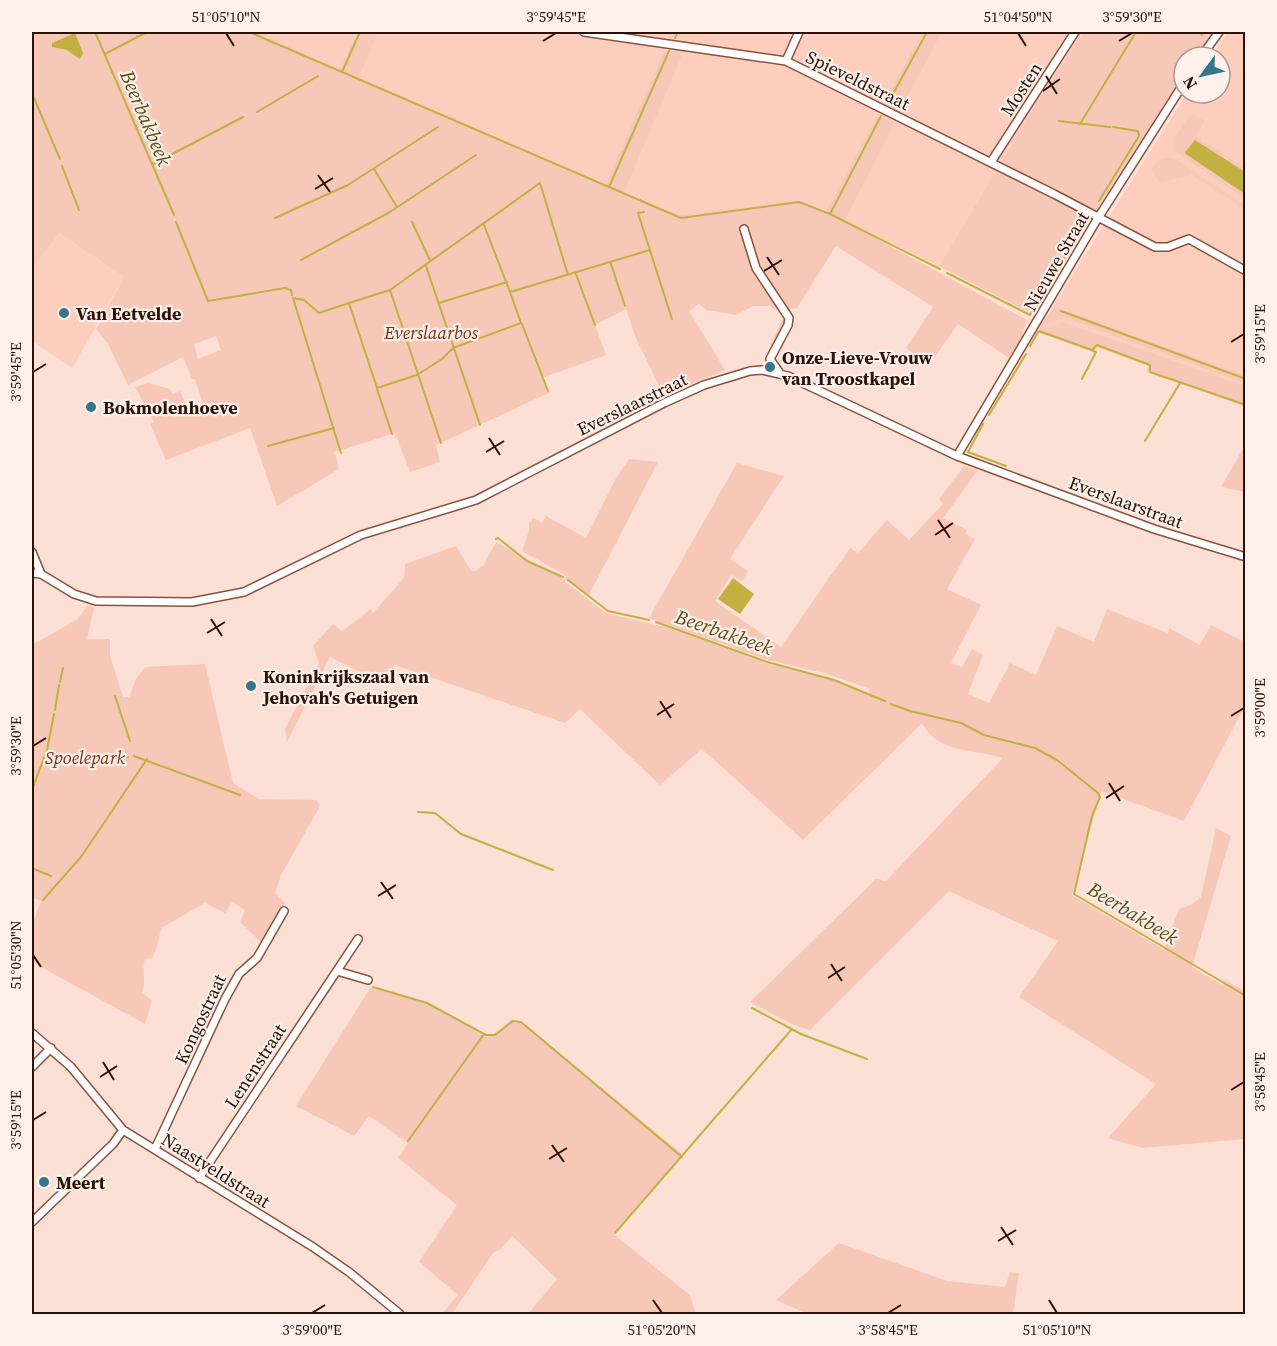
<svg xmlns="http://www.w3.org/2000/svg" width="1277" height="1346" font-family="'Source Serif 4',serif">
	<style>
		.built { fill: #fdcebd }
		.green { fill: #f7c8b7; fill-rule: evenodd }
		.water { fill: #c2b141 }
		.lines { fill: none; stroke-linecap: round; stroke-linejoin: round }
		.stream { stroke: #c2b141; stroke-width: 2 }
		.minor-casing { stroke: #8d513b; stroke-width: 10 }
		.minor { stroke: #fff; stroke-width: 7 }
		.ticks { fill: none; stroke: #2b1209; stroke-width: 2 }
		.poi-dot { fill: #36768a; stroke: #fef0ea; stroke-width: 2 }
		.labels { text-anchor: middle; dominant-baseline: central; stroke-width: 4.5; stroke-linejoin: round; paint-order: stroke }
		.street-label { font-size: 18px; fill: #2b1209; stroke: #fef0ea }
		.poi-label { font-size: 18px; font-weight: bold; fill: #2b1209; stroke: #fef0ea; text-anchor: start }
		.park-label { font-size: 18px; font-style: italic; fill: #7d2f0f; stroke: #fef0ea }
		.water-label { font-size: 20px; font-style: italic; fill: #595015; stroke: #fef0ea }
		.neatline { fill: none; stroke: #2b1209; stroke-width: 2 }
		.ticks-label { font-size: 15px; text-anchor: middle; fill: #2b1209 }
	</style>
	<rect width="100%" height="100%" fill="#fcdfd5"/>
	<path class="built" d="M253,32H1084L1030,113L939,266L820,208L795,201L679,215Z
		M1228,32H1245V406L1147,372L1149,366L1097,347L1093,352L1037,332L1187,93H1220V57H1211Z
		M59,233L124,277L72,368L32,341V270Z"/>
	<path class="green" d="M32,32H259V34L340,69L358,32H378L359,77L606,184L664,51L683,53L624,192L679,215L795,201L826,211L878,115L894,124L845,220L840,219L1027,320L1020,340L1009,358L958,324L929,365L906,348L933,307L836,246L797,308L790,309C797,325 781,345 774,360L766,356L783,318L780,311L770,306H753L736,315L706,310L699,304L689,311L725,370L664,396L635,336L626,309L595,325L606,355L544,377L549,393L436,445L440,462L410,472L395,433L335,452L339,469L277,506L250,428L166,460L150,424L154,422L135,387L148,383L170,389L173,394L180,391L189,411L203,405L195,379H192L183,357L128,385L108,344L96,329L124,277L59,233L32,270ZM216,336L221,350L198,359L194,344Z
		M923,32H942L900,110L884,102Z
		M1084,32H1215L1198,57H1184V78L1028,312L939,266L1030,113Z
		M1194,115L1205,121L1196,136L1245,168V199L1175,151L1174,139L1189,116Z
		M1166,157L1177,160L1245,205V210L1192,175L1160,182L1151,170L1158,160Z
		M1055,307L1245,376V383L1065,318L1042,324Z
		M1063,322L1245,386V406L1147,372L1149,366L1097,347L1093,352L1037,332L1041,327L1049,328Z
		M1245,445V492L1221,487Z
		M629,459L658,462L589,595L566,580L565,582L606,613L669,628L768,664L829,679L869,695L870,689L824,673L768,660L649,618L737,463L784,476L730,559L748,571L742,581L731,575L715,601L781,647L850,548L858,553L887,520L909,540L943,504L939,499L964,466L978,470L943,518L967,530L965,534L975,539L947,589L981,605L951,663L962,667L972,649L983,655L968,694L989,703L1010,663L1036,675L1057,626L1094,642L1107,609L1168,633L1169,628L1200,645L1211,625L1245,642V706L1184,821L1101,791L1072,895L1164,950L1179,909L1191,905L1201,897L1216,828L1231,836L1192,967L1222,985L1225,980L1245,991V1139L1142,1148L1108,1138L1156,1084L1019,997L1058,941L949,891L810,1030L794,1025L750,1002L876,879L886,881L1003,758C975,749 938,754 922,723L803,840L702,749L660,785L580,709L565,723L395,665L383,683L330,657L287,742L285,729L319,663L313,646L333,624L342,631L371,609L373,613L404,578L405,564L456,546L471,571H476L484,565L496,542L565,580L567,576L522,551L529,531V523L534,518L542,523L546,516L586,538L615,480Z
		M88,605L94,607L87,639H110V656L123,697H129L136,679L145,667L205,664L233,783L259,799L317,800L320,806L281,875L275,893L285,903L262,943L240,922L245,910L232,902L225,913L205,903L163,927C157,937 160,944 152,958L145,959C141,970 147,980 142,992L152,1001L145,1024L32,962V925L41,901L32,897V645L78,619Z
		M371,987C413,997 451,1011 485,1037L494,1034L512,1019L522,1022L682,1154L613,1234L690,1295L696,1314H528L557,1279L512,1236L501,1249L493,1253L452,1314H442L458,1295L419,1262L457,1205L398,1158L408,1143L369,1116L354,1136L296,1106Z
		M839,1243L947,1281L1005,1287L1010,1272L1019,1273L1013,1314H808L776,1300Z"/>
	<path class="water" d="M75,33L83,53L80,59L67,50L52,47V43Z
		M1195,140L1245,172V194L1186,154L1185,152Z
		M733,578L754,594L740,614L718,599Z"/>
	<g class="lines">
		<path class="stream" d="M95,32L174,215
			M249,32L609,187L669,51
			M1200,32L1202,35
			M675,38L678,32
			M105,54L147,32
			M342,72L360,32
			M34,98L60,159
			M888,103L927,32
			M257,112L318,76
			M1059,121L1110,127
			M1080,124L1136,32
			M153,164L243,117
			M62,166L79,210
			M374,169L397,207
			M609,187L681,218L799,202L830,214L881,116
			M1099,201L1139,136L1138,131L1113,127
			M644,212L638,213L672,319
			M830,214L940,269
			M275,218L348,185L438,127
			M176,222L208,301L285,288L291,290L292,295
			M412,222L430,260
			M484,225L510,292
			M301,260L390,212L476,155
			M611,264L625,306
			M426,266L480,425
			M947,273L1030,315L1084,226
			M576,274L595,325
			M390,290L441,443
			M349,303L390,290L540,183L568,275
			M439,303L507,282
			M1061,311L1246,379
			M522,324L548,391
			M1030,346L1039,331L1092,350L1097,345L1150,365V372L1246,405
			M1082,379L1096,352L1093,351
			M377,389L392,434
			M989,415L1026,354
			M983,424L968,452L1006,466
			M1145,441L1180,383
			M268,446L334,428
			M341,453L293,298L304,300L319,313L349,303L377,388L417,375L442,359L453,348L521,323L510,292L650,250
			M496,539L498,538L527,561L563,577
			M568,580L608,611L649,620
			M656,622L767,662L834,680L885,701
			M60,682L63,668
			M115,696L130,741
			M891,704L910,711L961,723L984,735L1035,748L1057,760L1098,793L1100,797L1092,816L1074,894L1246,996
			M55,710L59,685
			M134,756L240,795
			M59,759L128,757
			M32,790L47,750L54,714
			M418,812L435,813L461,834L553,870
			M32,868L51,876
			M43,900L81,857L147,759
			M373,987L427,1003L486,1035H495L513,1021L521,1022L682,1157
			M752,1008L801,1034L867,1059
			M408,1141L484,1034
			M615,1233L792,1029"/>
		<g class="minor-casing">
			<path id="minor" d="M584,32L786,61L1054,194L1155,247H1168L1189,239L1246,271
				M1201,57L1219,32
				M786,61L799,32
				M991,162L1075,32
				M744,229L756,268L789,318L788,325L770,359L779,372
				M957,456L1098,218L1184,83
				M32,552L41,574
				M32,573L41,574L74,594L96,601L192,602L244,592L361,535L476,500L664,403L704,385L750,371L762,370L788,376L957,456L1154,529L1246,557
				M337,971L368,980
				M32,1033L71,1067L123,1130L313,1247L349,1272L400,1314
				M32,1067L51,1048
				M155,1149L225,999L239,974L257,958L284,911
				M199,1178L358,939
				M32,1222L113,1144L123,1130"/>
		</g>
		<use href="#minor" class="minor"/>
	</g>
	<path class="ticks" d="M226,33L234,46M1018,33L1026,46M543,41L556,33M1119,41L1132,33M1046,76L1057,94M1043,91L1060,79M318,175L330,192M315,189L333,178M767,257L779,275M764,271L782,260M1231,342L1244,334M33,372L46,364M489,438L500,455M486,452L504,441M938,520L950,538M935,535L953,523M211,619L222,636M207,633L225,622M660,701L671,718M657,715L674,704M1231,716L1244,708M33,746L46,738M1109,783L1120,801M1106,798L1124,786M381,882L393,899M378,896L396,885M33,955L41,967M831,964L842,981M828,978L845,967M103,1062L114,1080M100,1077L117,1066M1231,1090L1244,1082M33,1120L46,1112M552,1145L564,1162M549,1159L567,1148M1001,1227L1013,1245M998,1241L1016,1230M653,1300L662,1313M1049,1300L1057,1313M312,1313L325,1305M888,1313L901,1305"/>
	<g class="poi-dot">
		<circle cx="64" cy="313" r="6"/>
		<circle cx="770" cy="367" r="6"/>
		<circle cx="91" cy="407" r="6"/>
		<circle cx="251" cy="686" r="6"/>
		<circle cx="44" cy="1182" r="6"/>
	</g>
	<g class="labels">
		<g class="street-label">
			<text transform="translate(858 80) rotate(26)">Spieveldstraat</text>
			<text transform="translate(1021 89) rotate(-57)">Mosten</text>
			<text transform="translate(1056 261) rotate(-60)">Nieuwe Straat</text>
			<text transform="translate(632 404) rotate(-26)">Everslaarstraat</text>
			<text transform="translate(1126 502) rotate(20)">Everslaarstraat</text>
			<text transform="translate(200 1019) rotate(-65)">Kongostraat</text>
			<text transform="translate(255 1066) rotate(-57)">Lenenstraat</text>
			<text transform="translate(216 1170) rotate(32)">Naastveldstraat</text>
		</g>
		<g class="poi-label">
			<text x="76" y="313">Van Eetvelde</text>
			<text x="782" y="357">Onze-Lieve-Vrouw<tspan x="782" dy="21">van Troostkapel</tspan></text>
			<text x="103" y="407">Bokmolenhoeve</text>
			<text x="263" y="676">Koninkrijkszaal van<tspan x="263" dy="21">Jehovah's Getuigen</tspan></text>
			<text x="56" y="1182">Meert</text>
		</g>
		<g class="park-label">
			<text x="431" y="332">Everslaarbos</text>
			<text x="85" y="757">Spoelepark</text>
		</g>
		<g class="water-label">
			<text transform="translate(146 118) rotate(67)">Beerbakbeek</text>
			<text transform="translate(724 632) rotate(19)">Beerbakbeek</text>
			<text transform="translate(1133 913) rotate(31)">Beerbakbeek</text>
		</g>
	</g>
	<rect width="1277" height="1346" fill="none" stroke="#fef0ea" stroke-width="66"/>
	<g transform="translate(1202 75) rotate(237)"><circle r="28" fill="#fef0ea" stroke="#aa9790" stroke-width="1.5"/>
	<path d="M0-4.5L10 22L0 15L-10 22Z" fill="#36768a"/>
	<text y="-9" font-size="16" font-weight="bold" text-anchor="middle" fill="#2b1209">N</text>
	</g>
	<rect x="33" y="33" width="1211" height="1280" class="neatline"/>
	<g class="ticks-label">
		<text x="226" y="22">51°05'10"N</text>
		<text x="556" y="22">3°59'45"E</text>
		<text x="1018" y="22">51°04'50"N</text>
		<text x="1132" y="22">3°59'30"E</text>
		<text transform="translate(1260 334) rotate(-90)" y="5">3°59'15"E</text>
		<text transform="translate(16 372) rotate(-90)" y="5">3°59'45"E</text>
		<text transform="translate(1260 708) rotate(-90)" y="5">3°59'00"E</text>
		<text transform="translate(16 746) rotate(-90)" y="5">3°59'30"E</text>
		<text transform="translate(16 955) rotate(-90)" y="5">51°05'30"N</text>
		<text transform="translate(1260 1082) rotate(-90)" y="5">3°58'45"E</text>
		<text transform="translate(16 1120) rotate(-90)" y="5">3°59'15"E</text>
		<text x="312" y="1335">3°59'00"E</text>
		<text x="662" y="1335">51°05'20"N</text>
		<text x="888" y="1335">3°58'45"E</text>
		<text x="1057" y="1335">51°05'10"N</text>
	</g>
</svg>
